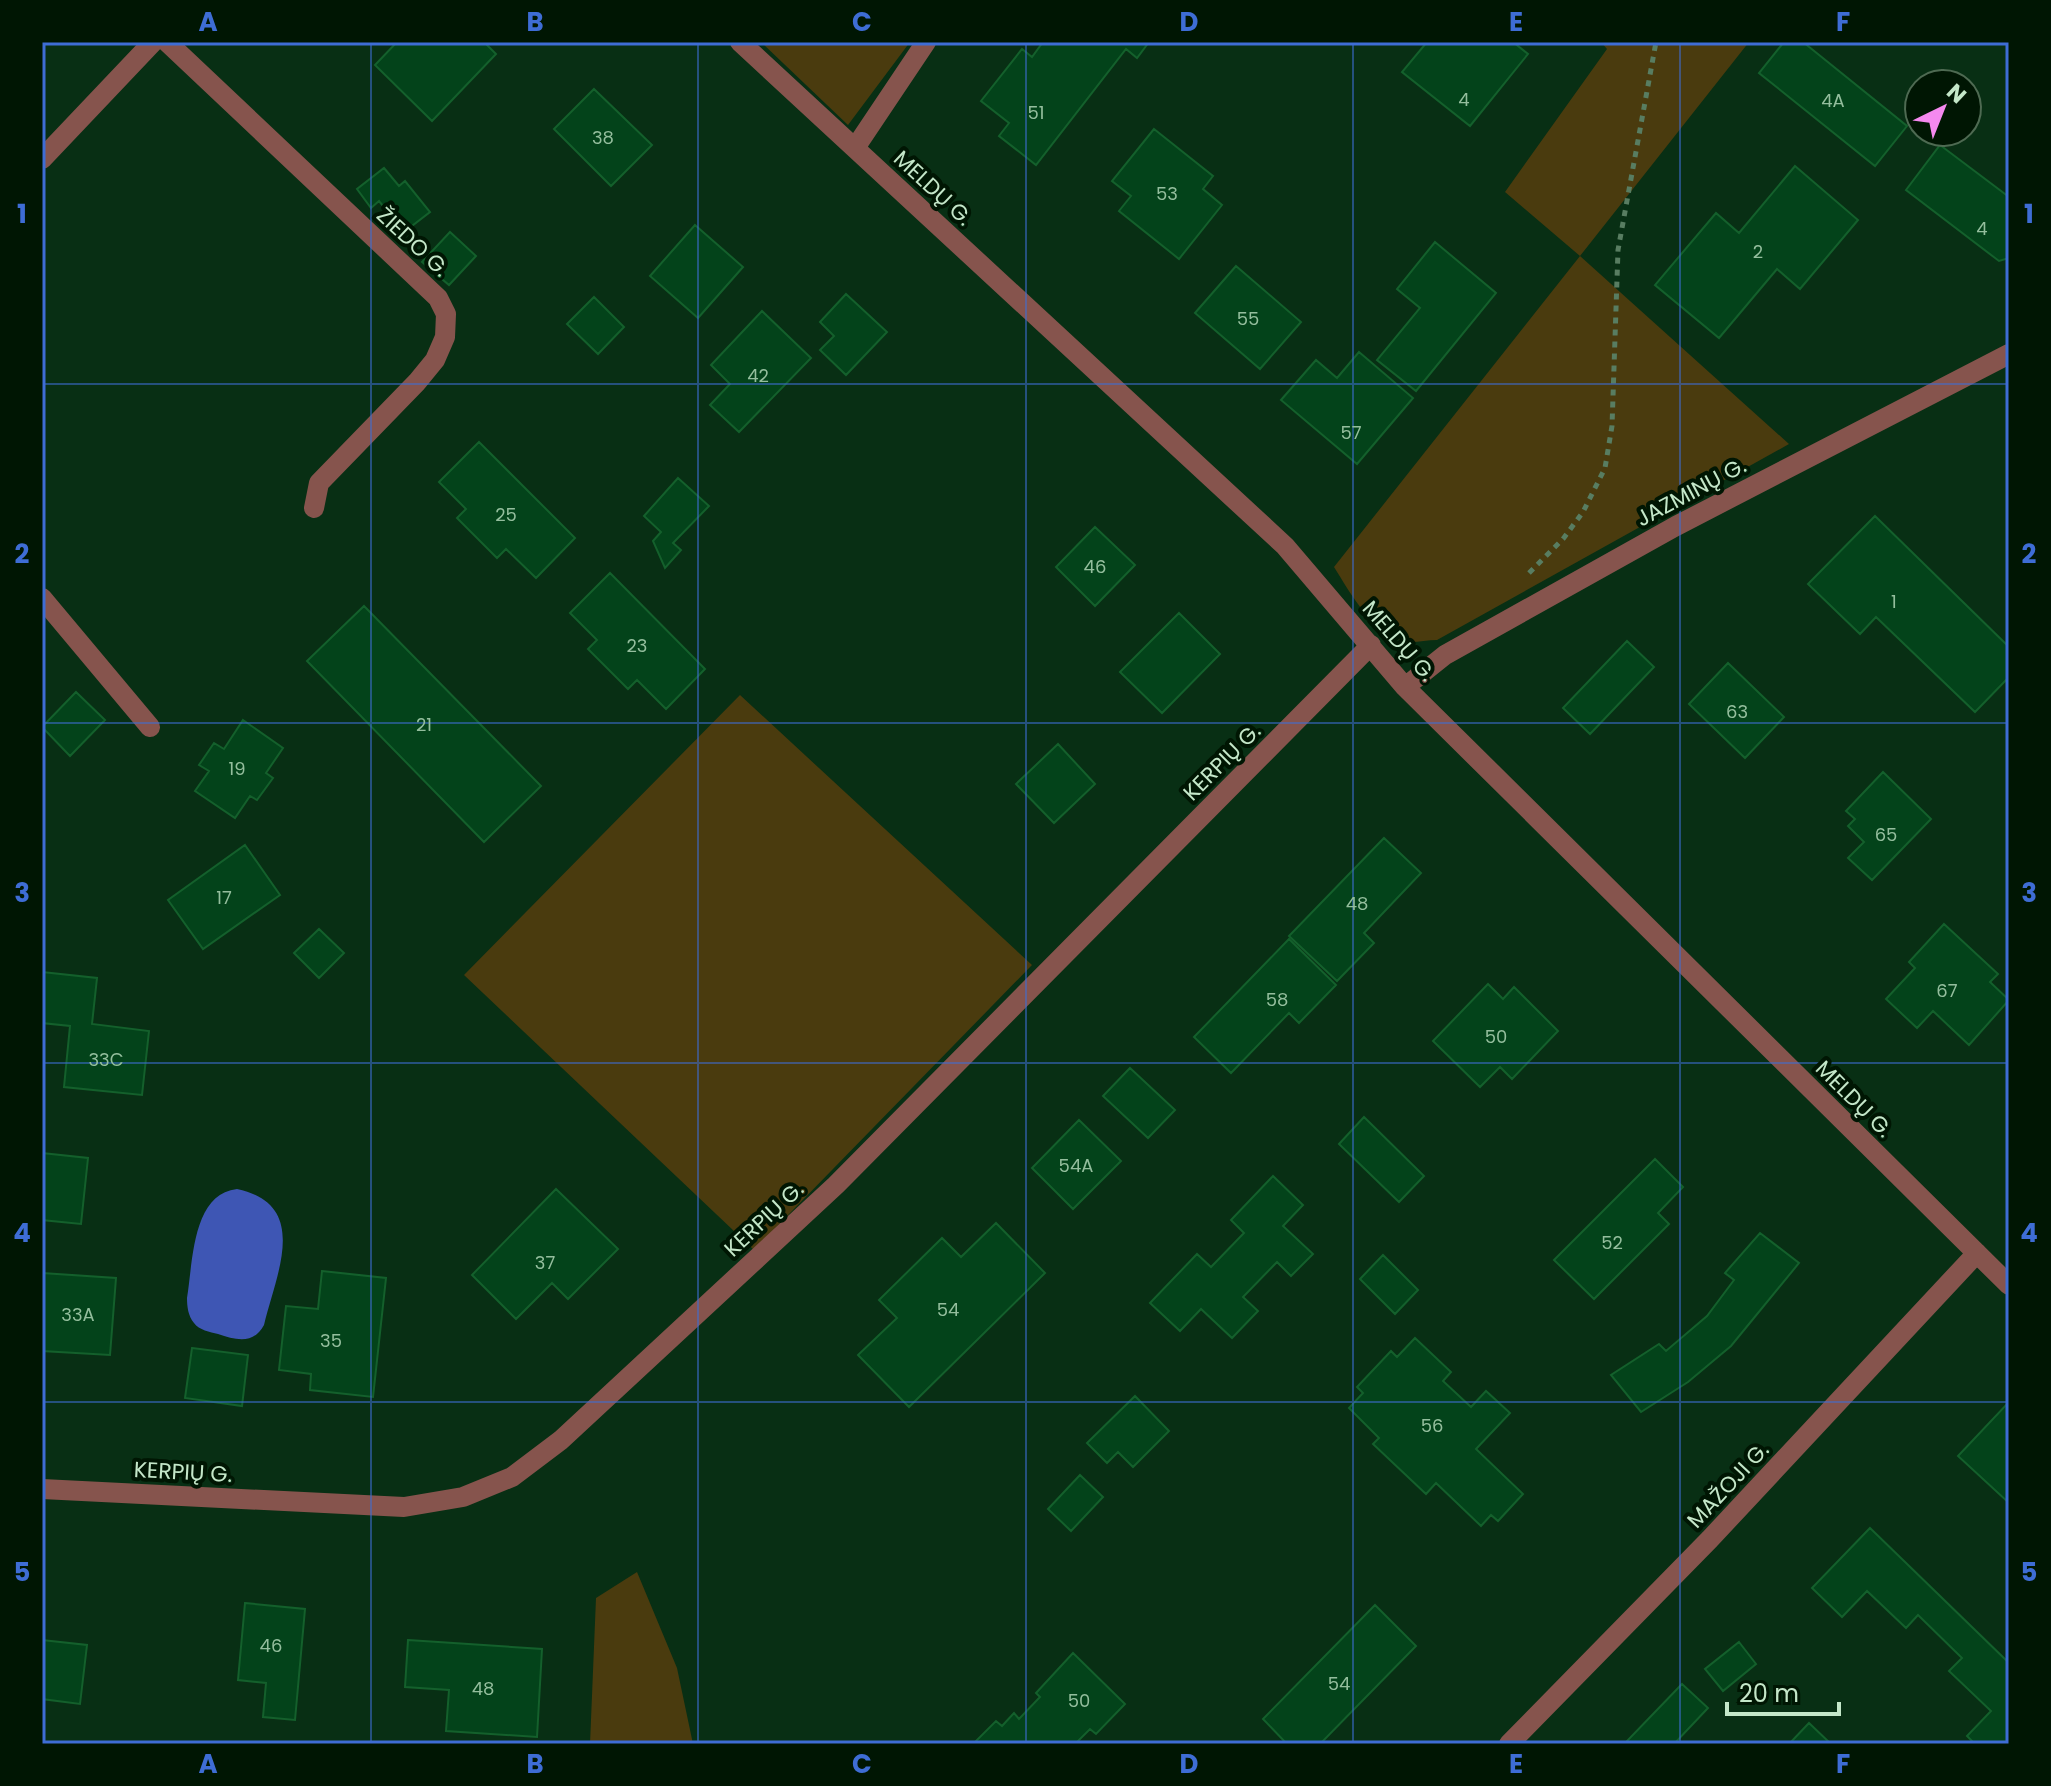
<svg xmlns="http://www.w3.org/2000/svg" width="2051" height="1786" font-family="Poppins,sans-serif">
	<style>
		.green { fill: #4a3b0e }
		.water { fill: #3e56b4 }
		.building { fill: #03431a; stroke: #14602c; stroke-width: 2 }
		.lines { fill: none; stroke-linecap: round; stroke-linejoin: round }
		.path { stroke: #587d61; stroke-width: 5; stroke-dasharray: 6 6; stroke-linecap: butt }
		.street { stroke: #86544d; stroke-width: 20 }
		.grid { fill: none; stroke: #3e6dd5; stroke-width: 2; stroke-opacity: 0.55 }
		.labels { text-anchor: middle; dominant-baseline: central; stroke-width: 8; stroke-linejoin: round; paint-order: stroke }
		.number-label { font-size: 18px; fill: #94be9d }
		.street-label { font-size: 22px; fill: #c4e7c9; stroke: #001603 }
		.neatline { fill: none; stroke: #3e6dd5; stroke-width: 3 }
		.grid-label { font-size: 26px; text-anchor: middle; font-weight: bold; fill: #3e6dd5 }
	</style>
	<rect width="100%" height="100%" fill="#082f14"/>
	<path class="green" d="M761,42H910L848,125Z
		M1601,42H1749L1580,256L1789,444L1437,640C1428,640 1419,642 1411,642C1375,639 1351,594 1334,567L1580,256L1505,192L1607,49Z
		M740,695L1032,965L754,1250L464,975Z
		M637,1572L677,1668L693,1744H590L596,1598Z"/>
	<path class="water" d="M237,1189C311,1205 276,1274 264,1325C253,1345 236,1340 218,1334C210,1332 199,1330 194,1323C188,1316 187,1306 187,1298C193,1262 192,1194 237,1189Z"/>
	<path class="building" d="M397,42H484L496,54L432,121L375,65Z
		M1043,42H1149L1137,58L1126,49L1036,165L999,136L1009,123L981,101L1022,49L1032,57Z
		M1427,42H1513L1528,54L1470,126L1402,72Z
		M1784,42H1803L1907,126L1875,166L1759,73Z
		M594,89L652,145L611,186L554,129Z
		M1154,129L1213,176L1203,189L1222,205L1179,259L1119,211L1131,196L1112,181Z
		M1940,145L2009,197V258L1999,261L1906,190Z
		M1795,166L1858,220L1800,289L1777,269L1719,338L1655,285L1716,213L1739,233Z
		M384,168L399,186L405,181L430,212L404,232L379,201L371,208L357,189Z
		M695,225L743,267L698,318L650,276Z
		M450,232L476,256L449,285L422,262Z
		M1435,242L1496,293L1416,391L1377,360L1420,308L1397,289Z
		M1236,266L1301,322L1260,369L1195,313Z
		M846,294L887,332L846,375L820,350L834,336L820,322Z
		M594,297L624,327L598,354L567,324Z
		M762,311L811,358L739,432L710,405L730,384L711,365Z
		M1359,352L1413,398L1357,464L1281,400L1316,360L1337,378Z
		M479,442L575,538L536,578L506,549L497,558L457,518L466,509L439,482Z
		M678,478L709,506L673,543L681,550L665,568L653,541L661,532L644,516Z
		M1875,516L2009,647V677L1975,712L1876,617L1860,634L1808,584Z
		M1095,527L1135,565L1095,606L1056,567Z
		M610,573L705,669L666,709L637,680L628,689L588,649L597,640L570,613Z
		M364,606L541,786L484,842L307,661Z
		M1179,613L1220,654L1162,713L1120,672Z
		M1627,641L1654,667L1590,734L1563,708Z
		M1728,663L1784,717L1745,758L1689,704Z
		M76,692L105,720L70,756L42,727Z
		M243,720L283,748L266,773L273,778L257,800L250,796L235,818L195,791L209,771L199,765L214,743L224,749Z
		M1058,744L1095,784L1054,823L1016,784Z
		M1883,772L1931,819L1872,880L1848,858L1864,842L1848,826L1855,819L1846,811Z
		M1384,838L1421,873L1364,933L1374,943L1337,981L1289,936Z
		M245,845L280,895L203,949L168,900Z
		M1944,924L1998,974L1990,982L2009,1000L1969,1045L1933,1011L1917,1028L1886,999L1915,968L1909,962Z
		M319,929L344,953L319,978L294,953Z
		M1289,939L1336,985L1299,1023L1289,1013L1231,1073L1194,1037Z
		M42,972L97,978L92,1024L149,1031L142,1095L64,1087L70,1026L42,1023Z
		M1488,984L1503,999L1514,987L1558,1031L1512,1079L1500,1067L1480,1087L1433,1041Z
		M1130,1068L1175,1110L1148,1138L1103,1096Z
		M1364,1117L1424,1176L1399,1202L1339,1144Z
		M1079,1120L1121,1161L1073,1209L1032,1168Z
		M42,1153L88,1158L81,1224L42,1220Z
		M1655,1159L1683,1187L1658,1213L1669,1224L1594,1299L1554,1260Z
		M1273,1176L1303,1205L1283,1226L1313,1254L1291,1276L1277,1262L1243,1297L1258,1311L1232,1338L1201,1309L1180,1331L1150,1303L1197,1254L1211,1267L1244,1233L1231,1220Z
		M556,1189L618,1249L568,1299L552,1283L516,1319L472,1275Z
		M996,1223L1045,1273L909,1407L858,1355L897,1318L879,1300L942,1238L961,1257Z
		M1760,1233L1799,1263L1731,1346L1688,1382L1641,1412L1611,1375L1659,1344L1666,1351L1707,1316L1734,1280L1725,1273Z
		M1383,1255L1418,1290L1395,1314L1360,1279Z
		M322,1271L386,1278L373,1397L310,1390L311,1374L279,1370L286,1306L318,1309Z
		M42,1273L116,1278L110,1355L42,1351Z
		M1415,1338L1451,1372L1443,1381L1471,1407L1486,1391L1510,1413L1476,1449L1523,1494L1498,1521L1491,1515L1481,1526L1436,1483L1426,1494L1373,1444L1379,1438L1349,1408L1363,1393L1357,1387L1391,1351L1397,1357Z
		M192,1348L248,1355L242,1406L185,1398Z
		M1135,1396L1169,1431L1133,1467L1118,1452L1107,1463L1087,1443Z
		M2007,1404L2009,1407V1503L1958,1456Z
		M1080,1475L1103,1497L1071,1531L1048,1509Z
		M1870,1528L2009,1663V1744H1975L1967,1736L1991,1711L1949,1671L1962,1658L1918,1615L1906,1628L1867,1591L1842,1617L1812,1588Z
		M245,1603L305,1609L295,1720L263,1717L266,1683L238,1680Z
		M1375,1605L1416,1646L1320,1744H1287L1263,1719Z
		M42,1640L87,1645L80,1704L42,1699Z
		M408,1640L542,1649L537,1737L446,1731L449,1690L405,1687Z
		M1739,1642L1756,1664L1723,1691L1705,1669Z
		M1073,1653L1125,1704L1096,1734L1090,1729L1075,1744H973L996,1721L1002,1726L1014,1713L1019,1719L1040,1697L1036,1693Z
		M1682,1684L1708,1708L1674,1744H1629L1626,1742Z
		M1809,1723L1831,1744H1789Z"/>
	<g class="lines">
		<path class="path" d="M1529,573L1563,539L1583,512L1605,468L1612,426L1618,250L1656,42"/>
		<path class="street" d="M167,42L438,298L446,314L445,337L435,360L417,382L319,483L314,508
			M740,42L1285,546L1405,687L2009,1285
			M855,148L926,42
			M42,159L153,42
			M42,598L150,727
			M1405,687L1445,655L1676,526L2009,354
			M42,1489L404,1507L463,1497L512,1477L561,1440L836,1185L1371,645
			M1509,1744L1710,1539L1977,1253"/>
	</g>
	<path class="grid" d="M371,42V1744M698,42V1744M1026,42V1744M1353,42V1744M1680,42V1744M42,384H2009M42,723H2009M42,1063H2009M42,1402H2009"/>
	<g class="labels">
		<g class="number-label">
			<text x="1464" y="99">4</text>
			<text x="1833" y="100">4A</text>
			<text x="1036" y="112">51</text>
			<text x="603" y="137">38</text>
			<text x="1167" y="193">53</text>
			<text x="1982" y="228">4</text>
			<text x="1758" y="251">2</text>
			<text x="1248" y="318">55</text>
			<text x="758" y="375">42</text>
			<text x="1351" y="432">57</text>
			<text x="506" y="514">25</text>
			<text x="1095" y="566">46</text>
			<text x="1894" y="601">1</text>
			<text x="637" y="645">23</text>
			<text x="1737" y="711">63</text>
			<text x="424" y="724">21</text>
			<text x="237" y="768">19</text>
			<text x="1886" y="834">65</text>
			<text x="224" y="897">17</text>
			<text x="1357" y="903">48</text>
			<text x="1947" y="990">67</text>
			<text x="1277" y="999">58</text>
			<text x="1496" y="1036">50</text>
			<text x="106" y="1059">33C</text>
			<text x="1076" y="1165">54A</text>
			<text x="1612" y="1242">52</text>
			<text x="545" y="1262">37</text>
			<text x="948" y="1309">54</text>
			<text x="78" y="1314">33A</text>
			<text x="331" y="1340">35</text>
			<text x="1432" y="1425">56</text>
			<text x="271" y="1645">46</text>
			<text x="1339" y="1683">54</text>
			<text x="483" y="1688">48</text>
			<text x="1079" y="1700">50</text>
		</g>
		<g class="street-label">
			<text transform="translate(933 188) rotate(43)">MELDŲ G.</text>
			<text transform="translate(413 242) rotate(43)">ŽIEDO G.</text>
			<text transform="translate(1691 492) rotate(-28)">JAZMINŲ G.</text>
			<text transform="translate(1399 641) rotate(49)">MELDŲ G.</text>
			<text transform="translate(1222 762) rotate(-45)">KERPIŲ G.</text>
			<text transform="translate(1854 1099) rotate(45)">MELDŲ G.</text>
			<text transform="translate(764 1219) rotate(-43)">KERPIŲ G.</text>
			<text transform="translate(183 1472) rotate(3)">KERPIŲ G.</text>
			<text transform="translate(1728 1485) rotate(-47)">MAŽOJI G.</text>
		</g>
	</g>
	<rect width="2051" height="1786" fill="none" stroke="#001603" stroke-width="88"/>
	<g transform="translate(1943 108) rotate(43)"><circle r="38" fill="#001603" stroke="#4e6a52" stroke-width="2"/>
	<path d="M0-6L14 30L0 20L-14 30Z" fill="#f589ef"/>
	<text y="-12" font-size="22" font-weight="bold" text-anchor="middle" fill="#c4e7c9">N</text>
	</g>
	<path d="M1727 1702v12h112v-12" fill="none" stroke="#c4e7c9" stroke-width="4"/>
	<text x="1739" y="1702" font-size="24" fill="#c4e7c9" stroke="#001603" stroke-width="6" paint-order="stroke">20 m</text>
	<rect x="44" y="44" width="1963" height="1698" class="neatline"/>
	<g class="grid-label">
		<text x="208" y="31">A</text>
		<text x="535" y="31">B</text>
		<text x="862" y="31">C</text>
		<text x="1189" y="31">D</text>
		<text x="1516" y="31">E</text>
		<text x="1843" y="31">F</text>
		<text x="22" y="223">1</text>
		<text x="2029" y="223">1</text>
		<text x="22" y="563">2</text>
		<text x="2029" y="563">2</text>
		<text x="22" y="902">3</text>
		<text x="2029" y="902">3</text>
		<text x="22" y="1242">4</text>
		<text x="2029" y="1242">4</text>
		<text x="22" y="1581">5</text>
		<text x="2029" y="1581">5</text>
		<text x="208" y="1773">A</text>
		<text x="535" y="1773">B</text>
		<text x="862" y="1773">C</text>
		<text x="1189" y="1773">D</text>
		<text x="1516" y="1773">E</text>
		<text x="1843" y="1773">F</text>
	</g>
</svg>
